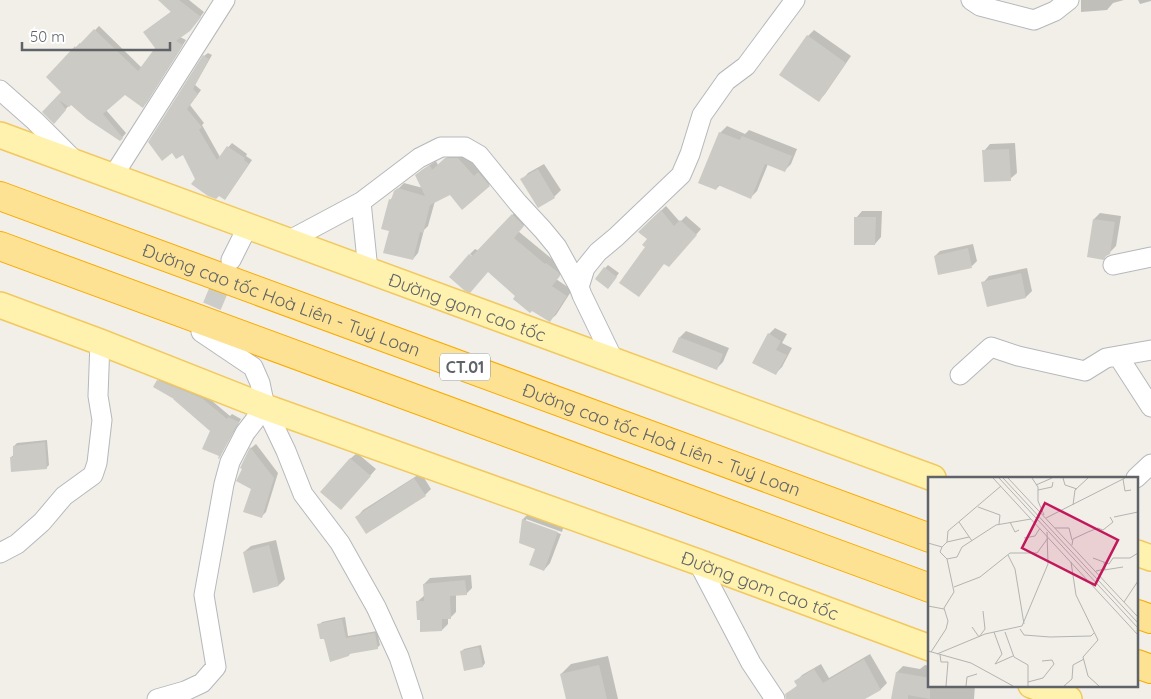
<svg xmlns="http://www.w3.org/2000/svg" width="1151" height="699" font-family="Quicksand,sans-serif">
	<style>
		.shadow { fill: #0003 }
		.building { fill: #cccac5 }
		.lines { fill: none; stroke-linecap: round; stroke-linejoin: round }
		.minor-tunnel { stroke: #ccccc8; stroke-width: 19; stroke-dasharray: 19 9; stroke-linecap: butt }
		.minor-casing { stroke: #b5b8bc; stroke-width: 21 }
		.major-casing { stroke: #f2c960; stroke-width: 28 }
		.highway-casing { stroke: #f9ab00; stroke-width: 30 }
		.minor { stroke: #fff; stroke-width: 19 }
		.major { stroke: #fff2af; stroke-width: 25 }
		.highway { stroke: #fde293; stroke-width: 28 }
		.labels { text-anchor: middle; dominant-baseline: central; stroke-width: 4; stroke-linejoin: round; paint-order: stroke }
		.shield { fill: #fff; stroke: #8f9295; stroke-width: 1 }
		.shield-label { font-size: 16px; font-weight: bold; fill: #5f6368 }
		.street-label { font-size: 18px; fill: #5f6368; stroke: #fff }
		.inset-road { fill: none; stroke: #b3b3b1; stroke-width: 1 }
		.view { fill: #c2185b; fill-opacity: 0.15; stroke: #c2185b; stroke-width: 2.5 }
		.inset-edge { fill: none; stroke: #5f6368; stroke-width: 2.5 }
	</style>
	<rect width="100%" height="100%" fill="#f1efe8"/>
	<path class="shadow" d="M160,0H189L204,12L194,25L180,37L186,40L147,102L143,106L125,93L106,110L126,133L120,140L71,103L58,118L44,112L63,92L47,77L80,43L81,45L99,26L142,68L156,48L149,28L172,11Z
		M1081,0H1124L1113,3L1107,10L1081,12Z
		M1138,0H1151V1L1140,4Z
		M814,30L851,56L825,94L818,101L808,36Z
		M208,53L212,55L195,85L201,90L190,105L204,123L202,125L220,157L232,143L247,154L246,156L252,160L228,195L197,179L183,154L172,151L162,159L204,56Z
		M727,126L745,134L749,130L797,149L791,164L784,171L768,164L757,191L751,197L720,185L716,189L720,133Z
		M1015,143L1017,173L1010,179L984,151L990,144Z
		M452,153H464L480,171L484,167L494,179L489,185L450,194L435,201L428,226L424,230L418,253L413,259L390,230V200L394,196L395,192L404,183L423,188L416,175L422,170L436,161L438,165Z
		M544,164L561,190L554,197L538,206L522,180L528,173Z
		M666,206L680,222L686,216L701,229L674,260L647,246L648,239L640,231Z
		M518,209L529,220L518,231L552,259L553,258L565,269L556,279L572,290L556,315L550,320L517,296L470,254L475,249L479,251Z
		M862,211H882L881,237L875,244L856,218Z
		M1100,213L1121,216L1116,246L1109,253L1094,219Z
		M973,244L977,261L972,266L939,274L935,256L940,251Z
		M608,265L619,273L610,285L596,278Z
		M1027,268L1032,291L1026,297L983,283L989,276Z
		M775,328L787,334L782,343L792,348L782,367L775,374L769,334Z
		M686,331L729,348L723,362L716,369L674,352L680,337Z
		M161,378L205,395L230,416L232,414L241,419L220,456L212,431L158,380Z
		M47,440L49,465L46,468L11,457L15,454L14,446L17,443Z
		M256,444L278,473L266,512L261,517L252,488L244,469L242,467L251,448Z
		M357,453L376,469L347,502L350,459Z
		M421,473L431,489L425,495L357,517L363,510Z
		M529,513L564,525L562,532L526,519V522L561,534L550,563L544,570L537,548L523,519Z
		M276,540L285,579L279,585L254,591L244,552L251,546Z
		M471,575L472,588L466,594L456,595V612L450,618H448V624L442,630L421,619L418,601L425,595L424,584L430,578Z
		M345,617L348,636L377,631L380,645L377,648L351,653L349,655L325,637L319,625L322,622Z
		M481,645L485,663L483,666L461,652L464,649Z
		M870,654L887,683L881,689L863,699H787L786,695L798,685L796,682L802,675L821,664L829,678Z
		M608,656L618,699H567L561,674L571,664Z
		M925,665L930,666V685H975L974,699H892L897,672L903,666L920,669Z"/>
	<path class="building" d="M158,0H179L201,17L190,31L176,41L183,45L143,108L125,95L103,114L123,138L120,141L87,119L71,105L69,107L59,100L66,110L54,124L42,112L61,92L46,77L75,46L76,48L94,29L138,71L155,48L143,32L171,12Z
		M807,35L846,63L819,102L779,75Z
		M203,55L209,59L193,89L198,94L187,109L202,127L199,130L217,160L227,146L245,158L244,160L249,164L225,200L219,196L216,199L208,196L191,184L195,179L183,155L176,159L172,153L162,161L148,142Z
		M719,132L740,140L742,136L792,156L785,172L765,164L751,199L718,185L716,190L698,183Z
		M1009,149L1011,181L984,182L982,150Z
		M445,158H458L474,176L478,172L490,186L462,210L450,195L430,205L423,233L420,232L413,260L383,253L389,231L381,229L389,199L391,200L394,191L398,188L425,196L415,175L430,165L432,170Z
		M538,169L555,198L538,208L520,179Z
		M661,210L674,226L680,220L697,235L669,267L664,264L639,297L619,283L645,247L642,245L647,239L638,232Z
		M512,214L524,226L514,238L545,264L546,263L558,272L560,276L552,286L567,296L550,322L532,311L530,313L513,299L515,296L488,272L470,293L465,291L449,277L469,254L472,256Z
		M854,217H876L875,245H854Z
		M1093,219L1115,222L1110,254L1106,256L1104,260L1087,257Z
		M968,248L972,268L938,275L934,256Z
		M604,267L617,277L608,289L595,279Z
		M1021,273L1026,298L987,307L981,282Z
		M768,333L781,341L776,350L787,355L776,375L752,363Z
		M679,337L723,354L717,370L672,352Z
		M157,380L202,398L227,419L228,417L239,422L235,428L219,459L218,458L219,456L202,449L210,431L173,399H174L153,387Z
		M45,442L47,469L11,472L10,457H13V446Z
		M250,447L274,478L262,518L243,512L251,489L236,481L242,469L240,468L241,466Z
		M350,458L371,476L341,510L320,492Z
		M414,478L426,496L366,534L355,517Z
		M522,519L558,532L544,571L529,565L535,549L519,543Z
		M269,545L279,586L253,593L243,552Z
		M465,580L467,595L450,596L451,619H442V631L420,632V620H417L416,601H424L423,584Z
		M342,619L346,638L375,633L378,649L349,654V656L330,662L324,639H320L317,624Z
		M479,647L483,667L464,671L460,651Z
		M864,659L881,690L865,699H786L785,694L797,686L794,681L814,669L823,683Z
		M599,665L607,699H566L560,674Z
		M896,672L930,678V699L908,695V699H891Z"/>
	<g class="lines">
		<path class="minor-tunnel" d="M201,332L228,268"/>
		<g class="minor-casing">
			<path id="minor" d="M971,0L980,6L1034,20L1055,11L1069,0
				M0,90L35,121L74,160
				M113,176L225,0
				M361,202L368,270
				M288,241L361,202L419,158L441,147H465L479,155L518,203L543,230L557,247L579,287
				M231,260L248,226
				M1113,265L1151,257
				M201,332L253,367L260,383L265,407L286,451L303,494L340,543L376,607L399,657L413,699
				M1118,356L1151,407
				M614,361L582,295L579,287L585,268L598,252L616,237L681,175L690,154L702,115L726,81L746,66L795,0
				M960,375L991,347L1018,356L1085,371L1106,358L1151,350
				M1136,478L1151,464
				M0,553L17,544L42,522L64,496L93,475L97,463L102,420L98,396L100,342
				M698,562L751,663L775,699
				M157,699L185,691L202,683L216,667L204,595L224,484L230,462L245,433L265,407"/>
		</g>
		<g class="major-casing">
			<g id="major">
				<path id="s1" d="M0,135L933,478"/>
				<path id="s2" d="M0,305L100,342L265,407L698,562L930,648"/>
				<path d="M1137,553L1151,558"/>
				<path d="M1031,685L1069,699"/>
			</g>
		</g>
		<g class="highway-casing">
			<g id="highway">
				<path id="s3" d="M0,196L930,538"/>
				<path d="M0,246L930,588"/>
				<path d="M1137,614L1151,619"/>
				<path d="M1137,664L1151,669"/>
			</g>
		</g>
		<use href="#minor" class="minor"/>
		<use href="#major" class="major"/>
		<use href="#highway" class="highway"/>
	</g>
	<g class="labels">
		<rect class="shield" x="440" y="353.5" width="50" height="27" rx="4"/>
		<g class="shield-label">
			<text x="465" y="367">CT.01</text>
		</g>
		<g class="street-label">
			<text stroke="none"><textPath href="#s3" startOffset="300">Đường cao tốc Hoà Liên - Tuý Loan</textPath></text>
			<text stroke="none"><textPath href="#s1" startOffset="498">Đường gom cao tốc</textPath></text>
			<text stroke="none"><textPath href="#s3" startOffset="705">Đường cao tốc Hoà Liên - Tuý Loan</textPath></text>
			<text stroke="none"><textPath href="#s2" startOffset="810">Đường gom cao tốc</textPath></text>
		</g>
	</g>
	<g transform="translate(928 477)">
		<rect width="210" height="210" fill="#f1efe8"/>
		<path class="inset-road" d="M65,1L210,158M71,1L210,151M75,1L210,146M80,1L209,139M104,1L110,10V24L116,38M135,1L137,8L149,12M195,2L197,14L203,13M108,8L124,1M110,13L124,10L125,5M145,28L147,13L160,1M50,30L72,38L71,47M186,40L210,35M118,41L197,1M31,45L44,64M82,45L87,55L91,53M127,51H141L144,63M96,61L107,59L112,51M19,65L20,54L73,9M0,66L14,70L19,65L41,60M144,68L145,62L160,55L170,51L175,53L185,45L182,40M80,78L87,92L96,147M165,81L181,87L185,81H202L210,76M19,82L29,80L34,70L68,48L103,42M143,85L148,118L170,163L155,180L160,199L171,209M176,93L195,90M168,94L177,92L176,85M26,110L52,100L82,76H109L120,61M196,125L210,104M0,129L16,132M44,150L51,160L57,152L55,134M92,152L96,158L122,160L163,159L166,156M66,155L74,177L67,187L85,179M77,155L86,180L100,188V205M0,174L43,186L85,209M3,175L18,152L20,144L16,131L26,115L19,82L12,75L14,70M9,177L57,157L94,149L120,87L119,55M12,178L13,185H20L18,209M38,209L39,200L49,197M100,209V205L115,201L126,187L124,183L114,184M136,209L144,202L145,188L156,182"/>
		<path class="view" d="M117,26L190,63L167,108L94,71Z"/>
		<rect width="210" height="210" class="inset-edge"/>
	</g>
	<path d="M22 42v8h148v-8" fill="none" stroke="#5f6368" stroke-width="2.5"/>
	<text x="30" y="42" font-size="15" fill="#5f6368" stroke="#ffffff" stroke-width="4" paint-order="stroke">50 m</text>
</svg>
